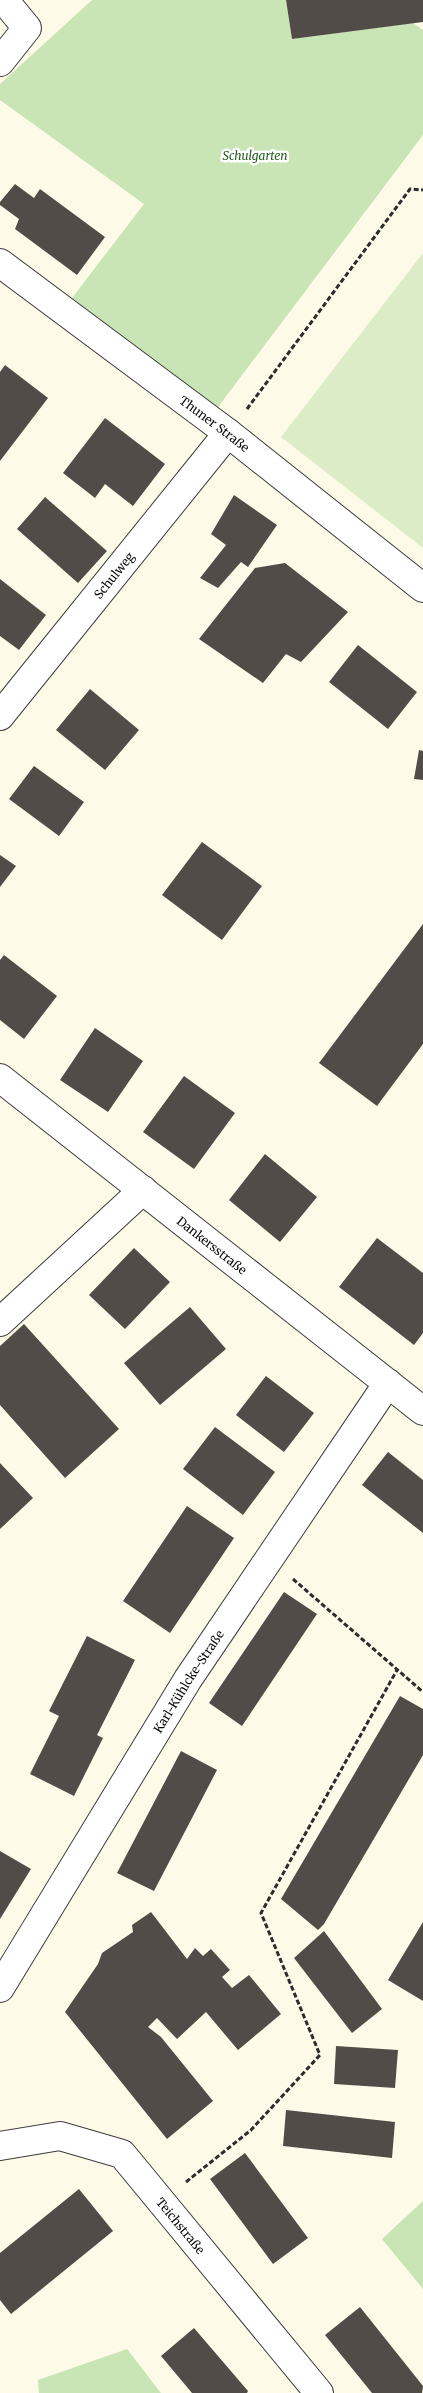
<svg xmlns="http://www.w3.org/2000/svg" width="423" height="2393" font-family="Merriweather,serif">
	<style>
		.green { fill: #c9e4b5 }
		.pitch { fill: #dbecc6 }
		.building { fill: #514c47 }
		.lines { fill: none; stroke-linecap: round; stroke-linejoin: round }
		.minor-casing { stroke: #3d3d3d; stroke-width: 30 }
		.path { stroke: #2c2c2c; stroke-width: 3; stroke-dasharray: 5 2.5; stroke-linecap: butt }
		.minor { stroke: #fff; stroke-width: 28 }
		.labels { text-anchor: middle; dominant-baseline: central; stroke-width: 5; stroke-linejoin: round; paint-order: stroke }
		.park-label { font-size: 12px; font-style: italic; fill: #275b20; stroke: #fff }
		.street-label { font-size: 12px; fill: #0a0a0a; stroke: #fff }
	</style>
	<rect width="100%" height="100%" fill="#fdfbe8"/>
	<path class="green" d="M92,0H286L292,39L413,23L423,30V135L218,407L72,298L144,204L0,100V84Z
		M423,2201V2289L382,2239Z
		M127,2349L161,2393H39L38,2380Z"/>
	<path class="pitch" d="M423,253V548L281,437Z"/>
	<path class="building" d="M286,0H423V22L292,39Z
		M15,184L34,198L40,189L105,237L77,275L15,229L19,219L0,205V202Z
		M5,365L48,398L0,461V372Z
		M105,418L165,464L133,506L105,484L95,498L63,473Z
		M234,495L277,525L248,567L241,562L218,588L200,578L226,545L211,534Z
		M45,497L107,551L78,583L17,529Z
		M285,563L348,612L301,662L286,654L263,683L199,639L255,568Z
		M0,579L46,615L19,650L0,636Z
		M358,645L417,692L388,729L329,682Z
		M90,689L139,730L105,770L56,730Z
		M419,750L423,751V780L414,779Z
		M34,766L84,802L59,836L9,799Z
		M202,842L262,886L222,940L162,895Z
		M0,855L16,866L0,887Z
		M423,924V1044L377,1106L319,1063Z
		M4,955L57,996L24,1039L0,1020V960Z
		M95,1028L143,1061L108,1112L60,1080Z
		M184,1076L235,1113L194,1169L143,1132Z
		M265,1154L317,1197L280,1242L229,1200Z
		M377,1238L423,1273V1333L414,1345L339,1287Z
		M134,1248L170,1282L125,1329L89,1295Z
		M190,1307L226,1349L160,1405L124,1363Z
		M24,1324L119,1429L65,1478L0,1405V1346Z
		M266,1376L314,1413L284,1452L236,1415Z
		M215,1427L275,1472L243,1515L183,1469Z
		M388,1452L423,1480V1533L362,1485Z
		M0,1463L33,1498L0,1529Z
		M187,1506L234,1538L170,1633L123,1601Z
		M284,1592L317,1614L242,1726L209,1703Z
		M87,1636L135,1660L97,1735L103,1738L74,1796L30,1774L59,1716L49,1711Z
		M400,1696L423,1709V1755L324,1924L318,1930L281,1899Z
		M181,1751L217,1770L154,1891L117,1873Z
		M0,1851L31,1869L0,1919Z
		M151,1912L187,1959L195,1948L203,1956L211,1949L230,1970L222,1977L232,1988L249,1975L281,2014L238,2050L206,2012L177,2039L157,2018L148,2027L161,2037L213,2101L167,2139L65,2012L98,1964L102,1953L133,1932L132,1925Z
		M423,1922V2001L388,1980Z
		M324,1931L382,2009L352,2033L294,1958Z
		M336,2046L398,2050L395,2088L334,2084Z
		M286,2110L395,2122L392,2158L283,2146Z
		M245,2153L308,2238L273,2264L210,2179Z
		M79,2189L113,2231L11,2314L0,2300V2253Z
		M360,2307L423,2386L422,2393H372L325,2335Z
		M194,2328L248,2391L247,2393H192L161,2356Z"/>
	<g class="lines">
		<g class="minor-casing">
			<g id="minor">
				<path d="M0,62L27,28L4,0"/>
				<path id="s1" d="M0,263L228,433L423,588"/>
				<path id="s2" d="M0,716L228,433"/>
				<path id="s3" d="M0,1078L423,1411"/>
				<path d="M0,1322L143,1190"/>
				<path id="s4" d="M0,1988L188,1679L388,1383"/>
				<path id="s5" d="M0,2146L60,2136L122,2154L319,2393"/>
			</g>
		</g>
		<path class="path" d="M247,409L410,189L423,190
			M293,1579L423,1692
			M186,2182L251,2130L320,2055L261,1913L397,1670"/>
		<use href="#minor" class="minor"/>
	</g>
	<g class="labels">
		<g class="park-label">
			<text x="255" y="155">Schulgarten</text>
		</g>
		<g class="street-label">
			<text stroke="none"><textPath href="#s1" startOffset="268">Thuner Straße</textPath></text>
			<text stroke="none"><textPath href="#s2" startOffset="181">Schulweg</textPath></text>
			<text stroke="none"><textPath href="#s3" startOffset="270">Dankersstraße</textPath></text>
			<text stroke="none"><textPath href="#s4" startOffset="360">Karl-Kühlcke-Straße</textPath></text>
			<text stroke="none"><textPath href="#s5" startOffset="218">Teichstraße</textPath></text>
		</g>
	</g>
</svg>
